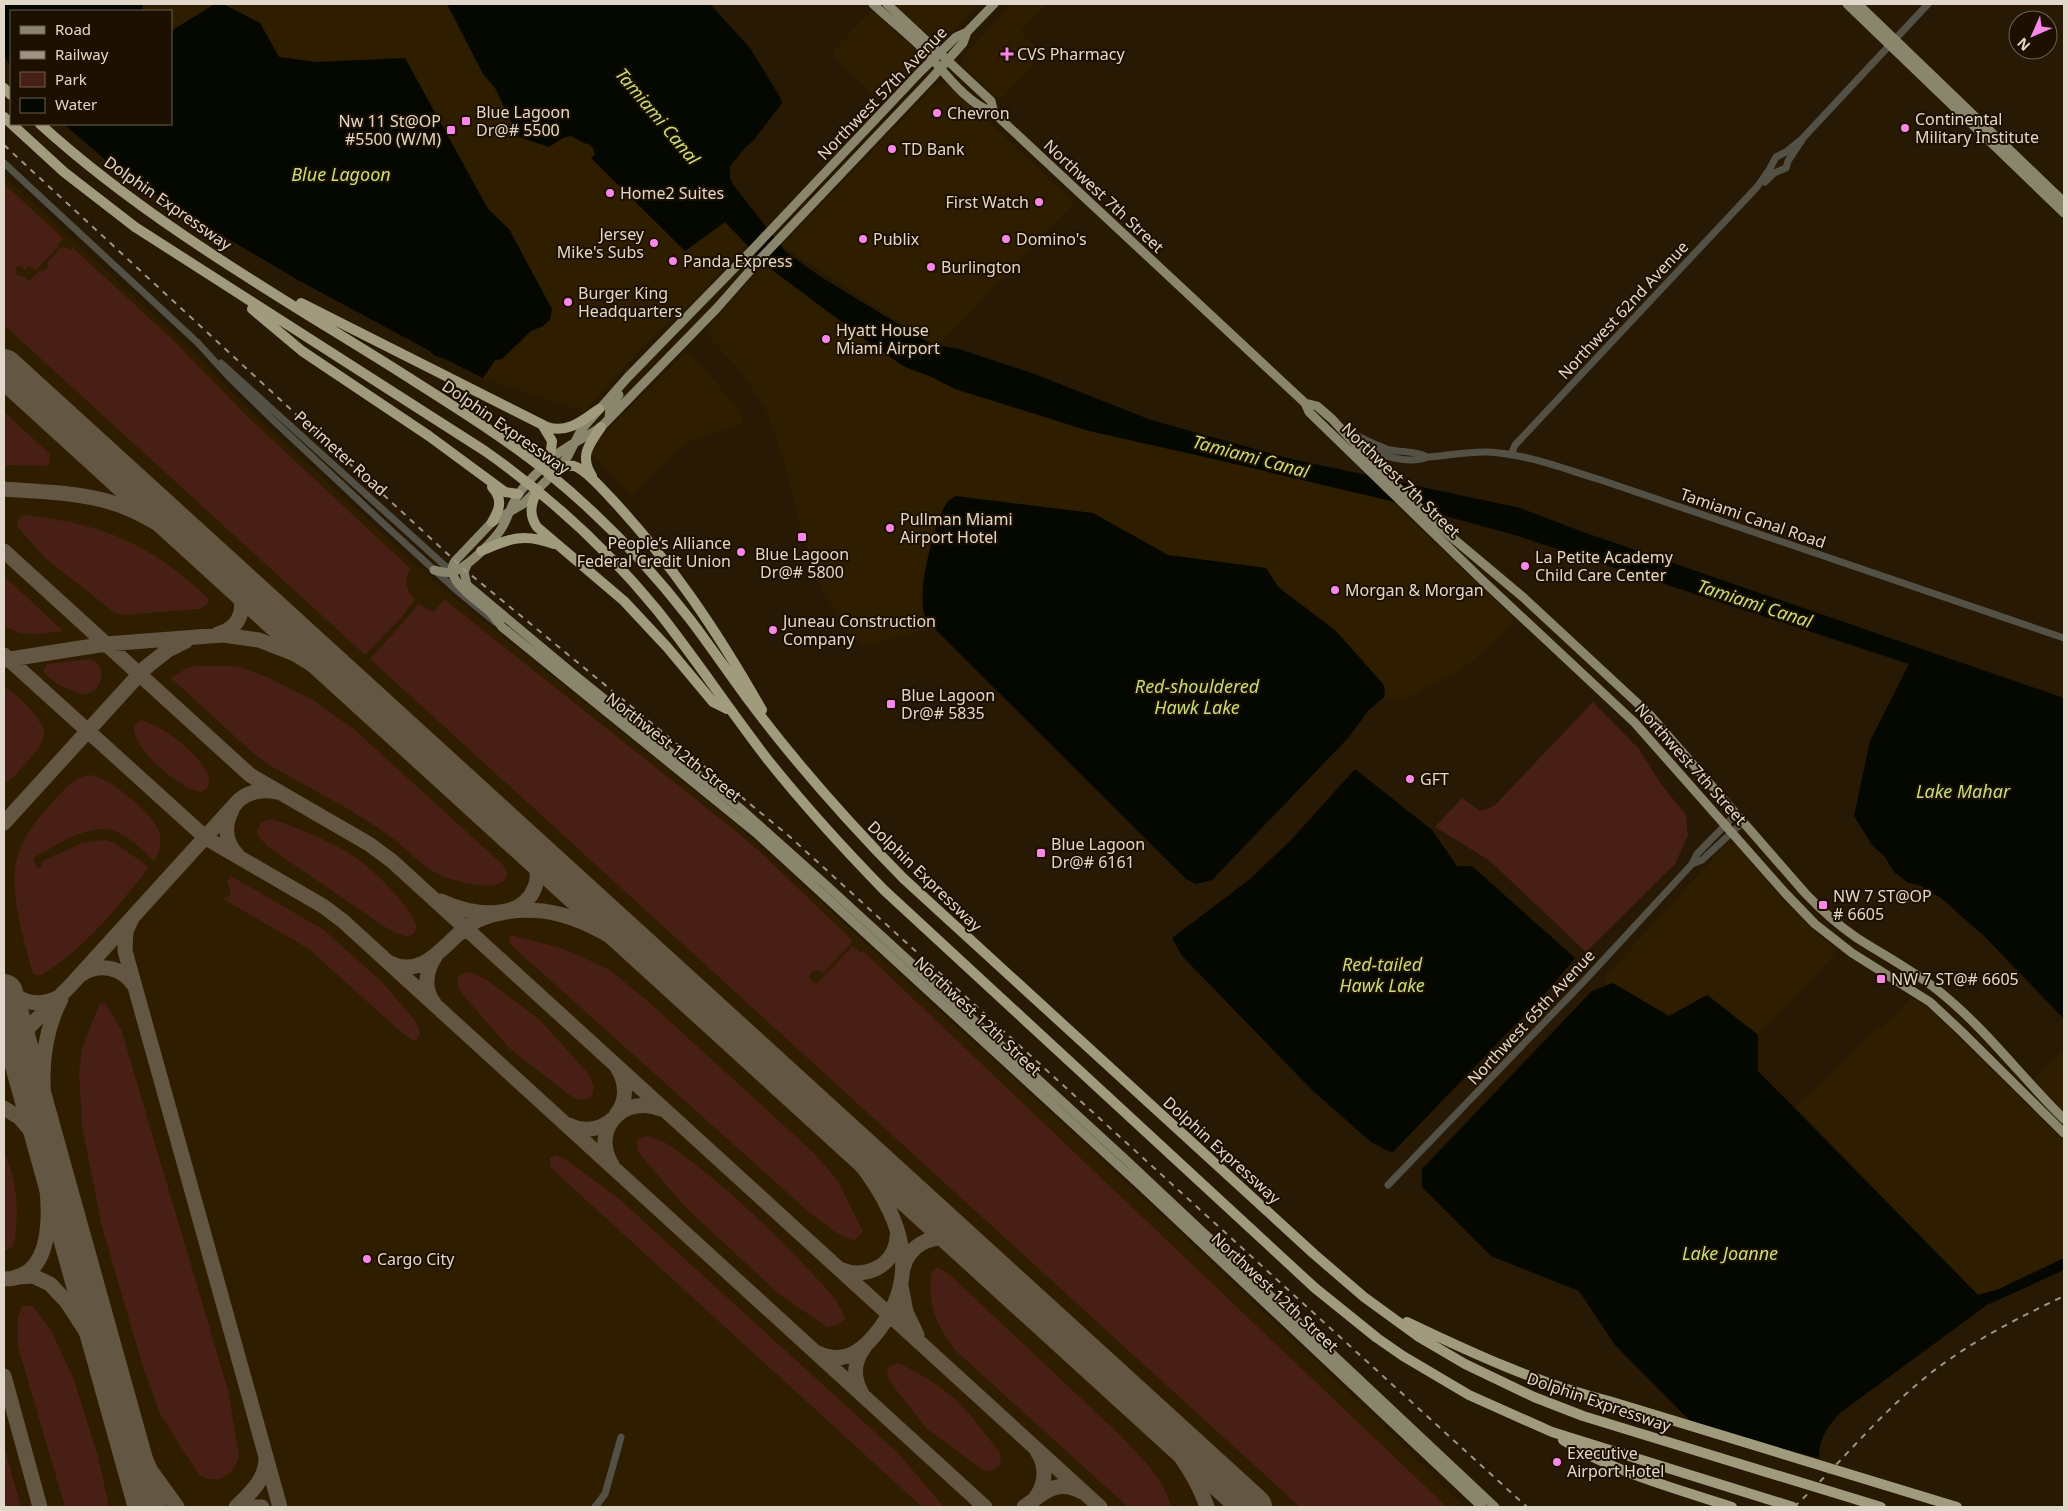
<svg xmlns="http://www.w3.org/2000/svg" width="2068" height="1511" font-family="'Noto Sans',sans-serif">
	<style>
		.built { fill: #2f1d00 }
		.green { fill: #471f15 }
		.water { fill: #050800 }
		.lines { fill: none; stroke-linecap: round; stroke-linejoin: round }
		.taxiway { stroke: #635643; stroke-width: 15 }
		.runway { stroke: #635643; stroke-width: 38 }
		.minor { stroke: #535145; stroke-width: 7 }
		.major { stroke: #8a866d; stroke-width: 9 }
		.highway { stroke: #a09b7d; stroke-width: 10 }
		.rail { stroke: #9f9483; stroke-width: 2; stroke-dasharray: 6 6; stroke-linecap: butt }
		.poi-dot { fill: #f987e9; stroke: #1d1000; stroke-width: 2 }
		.labels { text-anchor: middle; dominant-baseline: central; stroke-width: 4; stroke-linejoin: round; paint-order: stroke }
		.poi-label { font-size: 16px; fill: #e1d8ca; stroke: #1d1000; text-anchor: start }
		.street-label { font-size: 16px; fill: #e1d8ca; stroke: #1d1000 }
		.water-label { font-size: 18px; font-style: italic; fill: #c6de79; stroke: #1d1000 }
	</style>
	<rect width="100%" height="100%" fill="#271903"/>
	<path class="built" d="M142,4H215L171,31V11H143Z
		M223,4H447L495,88L519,137L549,147L563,138L571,136L585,144L587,143L593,148L595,154L591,158L685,251L725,222L747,244L682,313L656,333L584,412L483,378L496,360L502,359L531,331L543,326L509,229L488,209L405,59L316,62L279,57L260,23Z
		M894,4H980L941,42L935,41Z
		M1011,4H1046L1020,32L1044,54L1004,96L998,99L964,66L962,58Z
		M872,10L917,51L921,60L917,66L882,103L835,59L834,50Z
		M939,83L950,86L1075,202L937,347L782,246L932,88Z
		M4,175L199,357L253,413L439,585L730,819L1096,1154L1365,1408L1464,1507H4Z
		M765,264L867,341L905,367L934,378L940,382L1089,431L1205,457L1391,501L1512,616L1514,622L1489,648L1460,670L1401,702L1384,697L1385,690L1383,684L1336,631L1278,587L1266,568L1168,555L1093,513L932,546L923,578L922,597L925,616L934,628L861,647L836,614L816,577L808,552L782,456L766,410L739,369L709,337L708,333L710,325Z
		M684,354H690L698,361L736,407L745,423L689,441L631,496L590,452L596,441Z
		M1728,842L1736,845L1784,901L1817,934L1838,950L1800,993L1758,1035L1708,995L1669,1016L1613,983L1607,985L1605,977Z
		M1910,998L1923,1004L1940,1019L2064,1141V1258L1999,1289L1978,1295L1795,1107L1879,1026L1882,1028L1908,1002Z
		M2064,1049V1113L2033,1080Z"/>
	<path class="green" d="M4,184L63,238L62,241H60L58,244L59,246L36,270L28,266L25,270L19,265L16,268L17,275L25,277L29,281L39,271H45L48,267L47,263L60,248L64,247L72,250V247L170,337L251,420L411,569C402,580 407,590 415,599L401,618L365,655L4,325Z
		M4,412L50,454L49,463L47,466L4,465Z
		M24,515C103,524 147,542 206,596L209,601L206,605L199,609L121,615L115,613L45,558L17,526V521Z
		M4,576L63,631C42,633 22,639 4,625Z
		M445,600L733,829L758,850L852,940L851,944L823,973L818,970L812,972L809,977L813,982L817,983L853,946L862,954V950L1447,1507H1300L370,659L409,616L418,604L433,612Z
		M88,659C110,663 103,696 81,694C76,693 71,690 66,688C58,685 49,679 44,672V668L47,664Z
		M195,666H236L267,677L313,700L355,730L503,865L507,872C508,897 452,881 440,875C420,866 406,847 388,835C351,808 309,788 269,765L254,754L171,678L187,668Z
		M4,687C22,698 35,712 45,731L40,747L13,778L4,783Z
		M1593,702L1639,749L1661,784L1686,815L1688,836L1675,864L1586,952L1490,861L1435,827L1462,798L1480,811L1494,806Z
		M140,721C161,720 233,779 201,792C181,790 130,747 134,726Z
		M90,775C110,778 147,809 157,827C163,838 161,851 154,861C143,850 131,838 117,832C92,820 55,846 33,858L38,868L42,866L41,862L82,843L105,840L115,843L149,867C118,907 85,949 41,975H36L32,972C23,933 4,883 22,844C29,829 40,816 51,804C62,792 73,777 90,775Z
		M269,819C292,824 338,845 358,859C372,869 410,906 415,922C417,926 416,929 414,933L407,937L391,931L268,847L258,836L257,831L261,822Z
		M231,876L324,930L383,983L416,1022L420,1033L417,1040L413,1041L393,1025L309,949L223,899L231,895L227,881Z
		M511,935L561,948L609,969L652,1005L814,1153L838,1181L863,1232L854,1241L838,1234L811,1214L511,945L509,940Z
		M465,972L476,974L488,981L540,1020L587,1072L594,1086L592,1096L585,1100L577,1099L568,1094L509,1048L464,996L458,986V976Z
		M105,1003L121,1029L228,1390L239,1456C234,1475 217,1486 199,1475L160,1414L142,1364L102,1227L82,1126L79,1073L82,1048L98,1007L100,1004Z
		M648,1136C655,1139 663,1141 669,1145C718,1179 768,1226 809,1270C822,1284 839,1299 845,1319L838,1325L827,1327L779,1294L685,1207L638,1152L636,1143L639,1138Z
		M4,1152C18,1181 19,1214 14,1246L6,1250L4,1249Z
		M556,1155L564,1158L617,1197L899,1454L944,1507H922L551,1168L549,1158Z
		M937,1267L948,1273L1118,1433C1136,1452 1167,1481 1171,1507H1128L956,1351C938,1329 925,1300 932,1271Z
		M22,1306H33L52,1332L74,1380L98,1456L109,1507H65L18,1347V1318Z
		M898,1363C917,1372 938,1384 954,1398C971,1414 986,1435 1001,1454L1000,1466L992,1471L983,1470L927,1429L890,1382L887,1374L889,1366Z
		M4,1446L21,1507H4Z"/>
	<path class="water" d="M4,4H142L143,11H11V67L4,56Z
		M215,4H223L260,23L279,57L316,62L405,58L488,209L509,229L552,309L550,320L543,326L531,331L502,359L495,360L483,378L443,358L435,356L430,351L298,280L171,205L109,163L64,124H171V31Z
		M447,4H710L750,48L780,97L782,103L753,141L744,149L730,166V178L734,186L786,252L821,277L931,344L959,349L1032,373L1151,420L1287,458L1520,508L1583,532L2064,698V1019L1985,937L1941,898L1921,886L1907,882L1894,872L1885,857L1872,845L1854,816L1870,741L1909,664L1518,536L1391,501L1205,457L1089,431L955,389L934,378L905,367L867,341L767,266L725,222L685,251L591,158L595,154L593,148L587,143L586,144L571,136L563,138L549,147L519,137L495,88L483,74Z
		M955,496L1093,513L1168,555L1266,568L1278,587L1336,631L1383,684L1385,690L1384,697L1368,711L1349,737L1212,880L1196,884L1186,879L934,628C932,624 927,620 925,616C916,594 934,523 946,504C948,501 952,498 955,496Z
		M1355,769L1432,830L1457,866H1472L1575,958L1545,994L1392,1153L1371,1142L1313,1091L1182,956L1172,938L1250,879L1292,839Z
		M1613,983L1669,1016L1707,995L1758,1035V1071L1978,1295L1999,1289L2064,1258V1270L1987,1305L1840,1413C1827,1427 1819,1438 1819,1458L1696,1427L1615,1345L1579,1291L1491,1256L1422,1187V1169L1592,991Z"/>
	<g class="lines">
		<path class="taxiway" d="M4,489C38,492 77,492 110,502C172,520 235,583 285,624
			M4,551L250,775L369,844L392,861L1100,1507
			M218,634C243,627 247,605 235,583
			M4,655L206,838L323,906L343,921L985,1507
			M4,660L106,644L223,635L259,640L295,654L331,676L424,752
			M232,810C223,827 226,844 239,857
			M4,823L145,668L168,650L186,641
			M441,901C469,914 521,924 535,887C541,870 534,857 524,843
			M132,918L126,931L125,951L280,1507
			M390,963C428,981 447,936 476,921C497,911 521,909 543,911C611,920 671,982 722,1024
			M82,974C100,963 122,967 134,985
			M4,984C17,1002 37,1008 57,998
			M61,999C21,1076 58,1160 72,1239
			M434,1003C423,989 426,970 435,957
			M4,1013C7,1023 10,1033 13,1042C18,1054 24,1066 27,1078C32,1095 34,1114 38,1131C45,1170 69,1279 4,1279
			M4,1052L70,986L239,800C250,791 262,789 276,792
			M774,1071C837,1136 958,1238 874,1336C859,1354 841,1364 818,1353
			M4,1108L20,1118L38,1139
			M616,1115C627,1101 627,1084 618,1069
			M569,1125C584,1132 600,1130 613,1119
			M612,1165C590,1129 624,1094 661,1109
			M840,1269C865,1280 895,1266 897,1237
			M903,1269C908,1246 932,1232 955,1241C963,1244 970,1251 978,1256
			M19,1277L33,1276L50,1284L66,1301L85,1330L98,1359L125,1429L138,1507
			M901,1286L906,1312L917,1335
			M96,1326L106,1355
			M1085,1354C1129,1399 1186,1445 1207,1507
			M4,1376L40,1507
			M861,1392C853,1377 854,1361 864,1348
			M131,1427L151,1471L177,1507
			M1036,1497C1046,1483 1047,1466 1037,1451
			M236,1507C250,1493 265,1481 266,1459
			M242,1507H262
			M1024,1507C1044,1493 1056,1478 1082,1492"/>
		<path class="runway" d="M4,368L1253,1507
			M4,993L147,1507"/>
		<path class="minor" d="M4,163L198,343L228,376L274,421L385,525L455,589L495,622
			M1765,182L1774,173L1786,168L1788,161L1802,140
			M221,363L454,574
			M1343,429C1358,436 1372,444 1387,449C1400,453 1415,450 1427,457
			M1356,444C1375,453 1406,466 1427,457C1447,456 1468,451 1488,452C1527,454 1564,469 1601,480L2064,638
			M1511,455L1515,445L1757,187L1769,170L1776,157L1786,152L1802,139L1928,4
			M1692,864L1702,860L1743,822
			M1388,1185L1586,979L1692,864L1697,854L1736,814
			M595,1507L605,1494L621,1437"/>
		<path class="major" d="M873,4C890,20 910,35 927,53C946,74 966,103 994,113L1305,403L1309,412L1481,579L1635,723L1786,894L1815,924L1852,953L1930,1002L1961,1031L2064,1133
			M887,4L991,101L994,113
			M994,4L967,32L956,37L921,71L753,249L628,377L581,430L568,456L559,468L523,504L492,522L455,561C442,580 479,601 490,612C494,616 498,622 502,627L756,833L1141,1186L1482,1507
			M1847,4L2064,213
			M1858,4L2064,202
			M1305,403L1317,406L1332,419L1378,469L1449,535L1524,598L1649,714L1805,893C1821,910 1838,925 1857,938C1885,956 1914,971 1940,992C1986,1029 2022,1078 2064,1119
			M609,418L610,406L619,395
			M467,565L464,572L467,585L577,677L741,809L825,884L1124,1158L1495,1507
			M434,570C440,572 446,573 452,572C467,568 496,539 503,526C509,516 511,504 518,495C526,482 539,471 549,461C564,446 584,439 601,427L717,308L762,257L930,80L963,43L967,32"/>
		<path class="highway" d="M4,88L11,95
			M4,117L64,172L135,227L485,451C549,496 608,550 657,610C696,659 730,711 768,760C804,805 843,848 884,890L1315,1288L1377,1338L1403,1356L1469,1395L1552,1432L1793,1507
			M40,124C149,223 279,296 403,374C452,405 502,436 547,472C600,515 647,564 689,618C709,644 727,671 747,698C794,761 847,821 903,878L1314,1254L1364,1297L1419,1337L1465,1364L1534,1397L1583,1416L1881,1507
			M301,303L547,427C568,434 583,420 599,409
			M252,309L302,351L429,436L505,492L518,494
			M543,426L552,441L550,460
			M559,468C564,467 569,465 574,466C585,469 601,488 609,496C671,562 717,631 762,710
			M592,476C579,457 589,444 601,427
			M492,487C503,499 500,509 492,522
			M538,490C531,502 528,514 537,527L624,601L667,647L713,702L727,709
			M481,551C510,538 524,533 554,544
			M1407,1322C1474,1354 1537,1383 1609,1401L1957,1507
			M1563,1440C1612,1472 1677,1489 1732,1507"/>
		<path class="rail" d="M4,145L465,570L789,836L1527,1507
			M1794,1507C1838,1466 1875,1419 1921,1381C1964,1345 2014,1320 2064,1296"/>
	</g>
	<g class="poi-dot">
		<path d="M1004.5 46.5h5v5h5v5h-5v5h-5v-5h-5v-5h5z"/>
		<circle cx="937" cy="113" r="5"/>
		<rect x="461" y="116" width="10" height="10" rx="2.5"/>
		<circle cx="1905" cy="128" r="5"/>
		<rect x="446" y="125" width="10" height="10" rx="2.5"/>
		<circle cx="892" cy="149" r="5"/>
		<circle cx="610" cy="193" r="5"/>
		<circle cx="1039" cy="202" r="5"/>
		<circle cx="863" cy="239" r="5"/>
		<circle cx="1006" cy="239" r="5"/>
		<circle cx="654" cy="243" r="5"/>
		<circle cx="673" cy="261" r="5"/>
		<circle cx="931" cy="267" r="5"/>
		<circle cx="568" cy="302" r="5"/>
		<circle cx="826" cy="339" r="5"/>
		<circle cx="890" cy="528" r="5"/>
		<rect x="797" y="532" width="10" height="10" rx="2.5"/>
		<circle cx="741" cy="552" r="5"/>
		<circle cx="1525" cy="566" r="5"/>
		<circle cx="1335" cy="590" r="5"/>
		<circle cx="773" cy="630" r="5"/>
		<rect x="886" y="699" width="10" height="10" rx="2.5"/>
		<circle cx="1410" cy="779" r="5"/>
		<rect x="1036" y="848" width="10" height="10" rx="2.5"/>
		<rect x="1818" y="900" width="10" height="10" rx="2.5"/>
		<rect x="1876" y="974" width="10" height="10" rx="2.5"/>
		<circle cx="367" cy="1259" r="5"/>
		<circle cx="1557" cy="1462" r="5"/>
	</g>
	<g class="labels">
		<g class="poi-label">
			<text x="1017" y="54">CVS Pharmacy</text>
			<text x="476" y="112">Blue Lagoon<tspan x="476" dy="18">Dr@# 5500</tspan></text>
			<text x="947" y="113">Chevron</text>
			<text x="1915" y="119">Continental<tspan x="1915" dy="18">Military Institute</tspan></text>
			<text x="441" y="121" text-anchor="end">Nw 11 St@OP<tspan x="441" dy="18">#5500 (W/M)</tspan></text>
			<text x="902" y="149">TD Bank</text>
			<text x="620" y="193">Home2 Suites</text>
			<text x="1029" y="202" text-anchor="end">First Watch</text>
			<text x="644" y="234" text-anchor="end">Jersey<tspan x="644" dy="18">Mike's Subs</tspan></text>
			<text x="873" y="239">Publix</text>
			<text x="1016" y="239">Domino's</text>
			<text x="683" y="261">Panda Express</text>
			<text x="941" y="267">Burlington</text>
			<text x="578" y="293">Burger King<tspan x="578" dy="18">Headquarters</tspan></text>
			<text x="836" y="330">Hyatt House<tspan x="836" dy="18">Miami Airport</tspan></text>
			<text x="900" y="519">Pullman Miami<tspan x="900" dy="18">Airport Hotel</tspan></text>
			<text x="731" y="543" text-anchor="end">People’s Alliance<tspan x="731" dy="18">Federal Credit Union</tspan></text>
			<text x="802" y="554" text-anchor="middle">Blue Lagoon<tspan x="802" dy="18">Dr@# 5800</tspan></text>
			<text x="1535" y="557">La Petite Academy<tspan x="1535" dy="18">Child Care Center</tspan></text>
			<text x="1345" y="590">Morgan &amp; Morgan</text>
			<text x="783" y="621">Juneau Construction<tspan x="783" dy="18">Company</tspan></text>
			<text x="901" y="695">Blue Lagoon<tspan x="901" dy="18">Dr@# 5835</tspan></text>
			<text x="1420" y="779">GFT</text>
			<text x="1051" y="844">Blue Lagoon<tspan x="1051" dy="18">Dr@# 6161</tspan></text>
			<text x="1833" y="896">NW 7 ST@OP<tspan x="1833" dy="18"># 6605</tspan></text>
			<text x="1891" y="979">NW 7 ST@# 6605</text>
			<text x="377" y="1259">Cargo City</text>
			<text x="1567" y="1453">Executive<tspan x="1567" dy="18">Airport Hotel</tspan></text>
		</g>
		<g class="street-label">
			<text transform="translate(882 93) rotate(-46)">Northwest 57th Avenue</text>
			<text transform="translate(1104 196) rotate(43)">Northwest 7th Street</text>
			<text transform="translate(168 203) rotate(35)">Dolphin Expressway</text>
			<text transform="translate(1623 310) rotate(-47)">Northwest 62nd Avenue</text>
			<text transform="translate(506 427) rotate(35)">Dolphin Expressway</text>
			<text transform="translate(341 453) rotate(42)">Perimeter Road</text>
			<text transform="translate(1401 480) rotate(44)">Northwest 7th Street</text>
			<text transform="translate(1753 518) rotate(19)">Tamiami Canal Road</text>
			<text transform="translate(674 747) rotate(38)">Northwest 12th Street</text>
			<text transform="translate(1691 764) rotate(48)">Northwest 7th Street</text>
			<text transform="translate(925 876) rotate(44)">Dolphin Expressway</text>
			<text transform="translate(978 1016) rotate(43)">Northwest 12th Street</text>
			<text transform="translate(1531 1017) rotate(-47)">Northwest 65th Avenue</text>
			<text transform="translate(1222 1150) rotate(42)">Dolphin Expressway</text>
			<text transform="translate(1275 1292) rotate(43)">Northwest 12th Street</text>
			<text transform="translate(1599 1402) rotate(19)">Dolphin Expressway</text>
		</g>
		<g class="water-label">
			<text transform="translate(658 116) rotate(50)">Tamiami Canal</text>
			<text x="341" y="174">Blue Lagoon</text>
			<text transform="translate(1251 456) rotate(15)">Tamiami Canal</text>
			<text transform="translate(1755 603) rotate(18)">Tamiami Canal</text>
			<text x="1197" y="686">Red-shouldered<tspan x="1197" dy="21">Hawk Lake</tspan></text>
			<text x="1963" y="791">Lake Mahar</text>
			<text x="1382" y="964">Red-tailed<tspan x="1382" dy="21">Hawk Lake</tspan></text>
			<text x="1730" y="1253">Lake Joanne</text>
		</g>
	</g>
	<rect width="2068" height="1511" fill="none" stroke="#e1d8ca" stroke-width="10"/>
	<rect x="10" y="10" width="162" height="115" fill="#1d1000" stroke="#6b6051"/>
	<rect x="20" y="26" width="25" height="8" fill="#8a866d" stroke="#6b6051"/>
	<text x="55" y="35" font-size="15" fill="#e1d8ca">Road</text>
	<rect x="20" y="51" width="25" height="8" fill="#9f9483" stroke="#6b6051"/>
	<text x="55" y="60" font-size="15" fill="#e1d8ca">Railway</text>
	<rect x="20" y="72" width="25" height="15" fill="#471f15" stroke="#6b6051"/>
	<text x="55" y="85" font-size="15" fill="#e1d8ca">Park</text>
	<rect x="20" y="98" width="25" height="15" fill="#050800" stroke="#6b6051"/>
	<text x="55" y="110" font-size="15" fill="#e1d8ca">Water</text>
	<g transform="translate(2033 35) rotate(225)"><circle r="24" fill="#1d1000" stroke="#6b6051"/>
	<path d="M0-4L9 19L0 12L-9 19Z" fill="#f987e9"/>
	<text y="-8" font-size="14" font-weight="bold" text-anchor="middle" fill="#e1d8ca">N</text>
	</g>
</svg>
